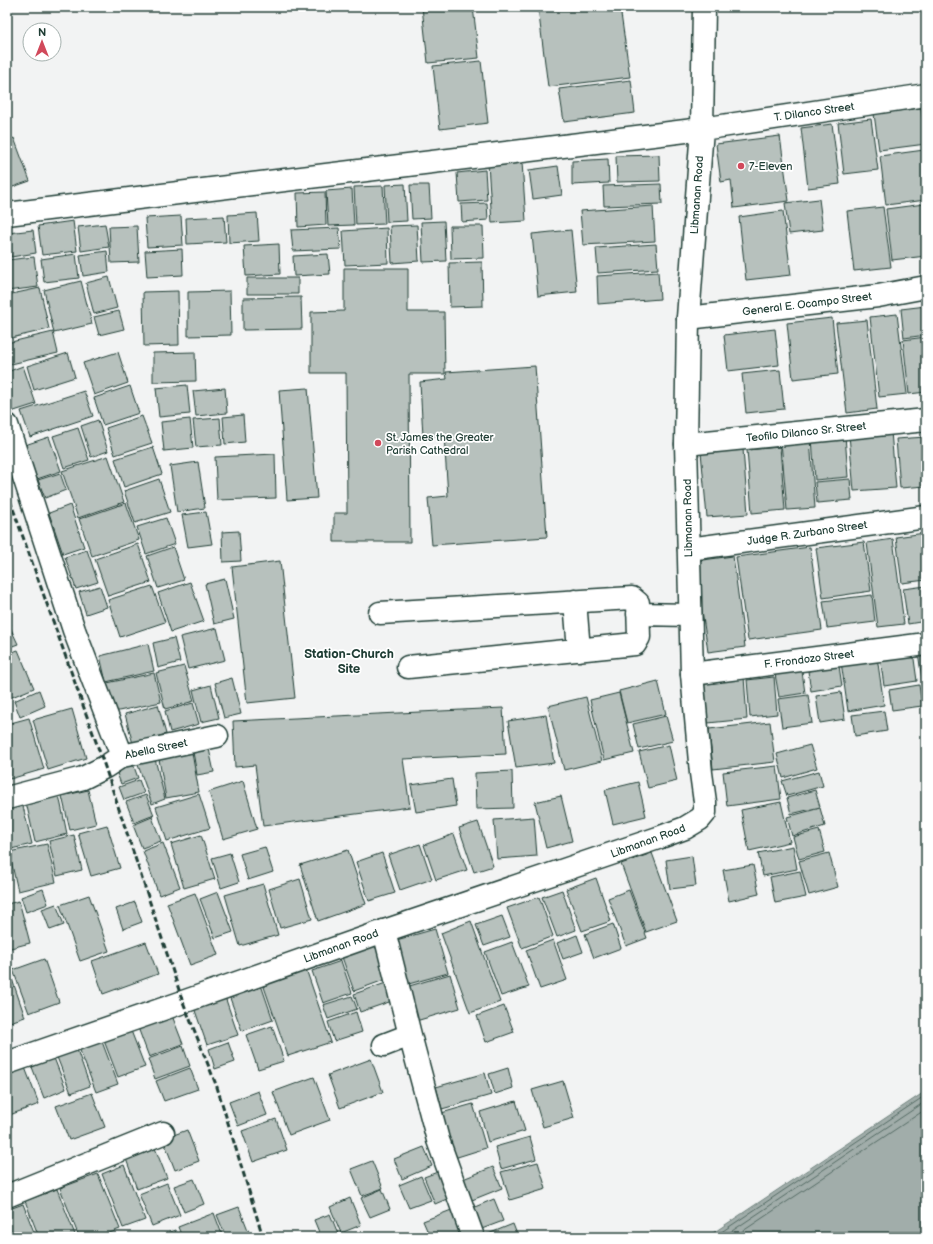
<svg xmlns="http://www.w3.org/2000/svg" width="933" height="1244" font-family="'Balsamiq Sans',sans-serif">
	<style>
		.water { fill: #a1adaa; stroke: #6d807b }
		.lines { fill: none; stroke-linecap: round; stroke-linejoin: round }
		.shore { stroke: #536a63; stroke-width: 1 }
		.building { fill: #b7c1bd; stroke: #1f3d34 }
		.minor-casing { stroke: #1f3d34; stroke-width: 25 }
		.major-casing { stroke: #1f3d34; stroke-width: 25 }
		.minor { stroke: #fff; stroke-width: 22 }
		.major { stroke: #fff; stroke-width: 22 }
		.rail { stroke: #1f3d34; stroke-width: 3; stroke-dasharray: 6 3; stroke-linecap: butt }
		.poi-dot { fill: #d1495b; stroke: #fff; stroke-width: 1.5 }
		.labels { text-anchor: middle; dominant-baseline: central; stroke-width: 3.5; stroke-linejoin: round; paint-order: stroke }
		.street-label { font-size: 11px; fill: #1f3d34; stroke: #fff }
		.poi-label { font-size: 11px; fill: #1f3d34; stroke: #fff; text-anchor: start }
		.quarter-label { font-size: 13px; font-weight: bold; fill: #1f3d34; stroke: #fff }
	</style>
	<rect width="100%" height="100%" fill="#f2f3f3"/>
	<filter id="ink" filterUnits="userSpaceOnUse"><feTurbulence type="fractalNoise" baseFrequency=".025" numOctaves="2"/><feDisplacementMap in="SourceGraphic" scale="8" xChannelSelector="R" yChannelSelector="G"/><feConvolveMatrix kernelMatrix="1 2 1 2 8 2 1 2 1" color-interpolation-filters="sRGB"/></filter>
	<g filter="url(#ink)">
		<path class="water" d="M926,1091V1237H707Z"/>
		<g class="lines">
			<path class="shore" d="M714,1237L926,1095
				M723,1237L926,1101
				M734,1237L926,1109"/>
		</g>
		<path class="building" d="M422,7H473L479,58L428,63Z
			M538,7H620L630,77L548,87Z
			M481,61L488,123L440,129L433,66Z
			M631,80L635,113L564,122L559,89Z
			M921,108L926,144L879,150L874,114Z
			M871,119L878,170L844,174L838,123Z
			M832,124L840,184L808,188L801,128Z
			M780,136L789,201L734,208L731,180L721,182L716,144Z
			M14,138L30,181L7,189V141Z
			M924,150L926,169V200L886,205L880,156Z
			M659,155L660,181L617,182L616,156Z
			M608,159L609,183L572,185V161Z
			M522,162L526,221L492,223L488,164Z
			M558,166L562,195L533,199L529,170Z
			M485,170L487,200L459,202L457,173Z
			M405,184L407,221L387,222L385,185Z
			M661,184L662,204L604,206L603,186Z
			M410,185H429L431,218L412,219Z
			M383,186L385,224L356,225L354,187Z
			M352,189L354,225L328,226L326,191Z
			M325,192L326,225L298,227L297,193Z
			M819,199L823,230L789,234L785,203Z
			M487,203L488,220L462,222L461,204Z
			M924,204L926,217V256L892,260L886,209Z
			M653,206L655,241L583,245L580,211Z
			M883,207L891,267L854,271L847,211Z
			M783,211L791,275L746,280L739,217Z
			M257,213L259,241L229,243L228,215Z
			M181,216L183,245L147,247L145,218Z
			M224,216L226,242L187,244L186,218Z
			M73,221L77,251L42,255L38,226Z
			M444,221L446,261L423,262L421,222Z
			M105,224L109,247L81,251L78,227Z
			M417,225L419,261L392,263L390,226Z
			M137,226L139,262L111,263L109,227Z
			M450,226H483L484,258L451,259Z
			M339,228L341,249L293,251L291,230Z
			M387,228L388,263L345,265L343,231Z
			M33,230L36,253L11,257L8,233Z
			M571,230L577,292L538,296L532,234Z
			M279,244L280,274L246,276L244,246Z
			M656,244L658,269L598,273L596,248Z
			M182,249L183,275L147,277L145,251Z
			M107,251L109,272L83,276L80,255Z
			M76,254L79,278L44,282L41,259Z
			M328,254L330,274L294,276L293,256Z
			M34,257L38,287L7,291V260Z
			M482,262L483,306L450,307L449,263Z
			M344,268H408V312H444L445,374H409L410,542H334V513H347L346,373H311V312L344,311Z
			M658,272L660,299L598,304L597,276Z
			M109,277L117,308L94,314L86,283Z
			M247,278H298V294H247Z
			M81,281L92,324L54,333L44,290Z
			M40,288L49,329L11,338L7,323V295Z
			M178,291L179,345L144,346L143,292Z
			M230,291L231,335L188,336V292Z
			M301,297L302,329L243,330V298Z
			M926,306V335L904,338L901,309Z
			M119,311L124,329L99,335L94,317Z
			M897,314L907,394L879,397L870,317Z
			M832,318L838,374L793,379L787,323Z
			M867,320L877,409L847,413L836,323Z
			M775,329L779,365L728,371L724,335Z
			M53,332L58,353L7,365V343Z
			M926,337V392L909,394L903,340Z
			M118,352L128,383L94,395L83,363Z
			M195,352L196,381L153,382V353Z
			M68,353L75,377L34,390L27,366Z
			M23,366L36,404L11,412L7,401V372Z
			M535,366L547,537L432,545L428,498L448,496L444,435L423,437L420,382L447,379L446,372Z
			M780,370L784,409L746,413L742,374Z
			M187,385L190,414L159,417L156,388Z
			M130,386L139,413L103,425L94,398Z
			M225,388L227,413L196,416L193,391Z
			M308,388L317,498L287,500L279,390Z
			M84,391L93,416L30,437L21,411Z
			M243,415L245,442L225,444L223,417Z
			M142,416L152,443L115,455L106,428Z
			M220,418L222,445L196,447L193,420Z
			M190,419L193,448L164,451L161,422Z
			M98,420L108,451L91,457L81,426Z
			M78,428L89,460L64,468L53,436Z
			M891,432L896,488L854,491L849,435Z
			M845,435L848,477L815,480L812,438Z
			M49,437L61,471L37,479L25,445Z
			M926,437V486L900,488L896,439Z
			M810,439L815,508L787,510L781,442Z
			M153,447L162,474L124,487L115,459Z
			M780,447L785,510L752,513L747,450Z
			M743,449L748,514L707,517L701,452Z
			M275,454L276,498L217,500L215,457Z
			M108,456L124,502L78,518L62,471Z
			M198,462L205,508L177,512L170,466Z
			M60,473L66,490L45,498L38,480Z
			M159,479L170,512L135,523L124,491Z
			M850,479L852,500L817,503L815,482Z
			M126,503L139,540L92,556L79,519Z
			M70,505L84,547L63,554L49,513Z
			M206,512L212,544L188,547L182,515Z
			M166,518L175,544L146,554L137,527Z
			M239,531L241,561L223,562L222,532Z
			M925,533L926,580L902,583L896,537Z
			M893,539L904,624L878,627L867,543Z
			M864,542L871,591L823,598L816,548Z
			M138,544L151,582L108,596L95,559Z
			M173,547L184,580L158,588L147,556Z
			M810,547L822,630L748,640L736,557Z
			M87,550L98,582L76,589L65,557Z
			M733,556L745,647L708,652L695,561Z
			M280,561L295,698L247,703L232,567Z
			M225,579L234,619L214,624L205,584Z
			M190,582L204,621L171,632L158,593Z
			M100,586L107,607L86,614L79,592Z
			M152,586L165,622L120,637L108,600Z
			M926,586V621L908,624L903,589Z
			M872,595L875,622L827,628L823,601Z
			M7,614L11,625L7,626Z
			M10,627L18,644L7,648V628Z
			M217,628L225,660L188,669L180,637Z
			M174,638L180,662L158,668L153,643Z
			M148,644L154,671L106,682L100,656Z
			M18,650L34,688L7,699V654Z
			M926,651V701H925L918,652Z
			M913,652L917,681L884,686L880,657Z
			M877,657L884,705L848,711L841,662Z
			M801,664L805,693L779,697L774,668Z
			M184,666L194,701L165,709L156,673Z
			M839,666L842,686L811,691L808,671Z
			M154,673L161,702L114,712L107,683Z
			M744,677L747,719L708,723L704,680Z
			M774,677L777,714L750,717L747,680Z
			M232,678L241,714L224,718L215,683Z
			M658,681L666,714L627,723L619,691Z
			M211,685L219,718L201,722L193,690Z
			M919,685L922,706L892,710L889,690Z
			M39,690L45,706L20,717L14,701Z
			M841,692L845,719L820,723L816,696Z
			M619,693L634,753L604,760L590,700Z
			M808,695L812,723L782,727L778,699Z
			M586,697L602,761L564,770L548,706Z
			M193,703L199,724L170,732L165,711Z
			M158,705L166,734L133,744L125,714Z
			M503,708L506,754L403,759L410,807L263,826L255,765L235,767L233,721Z
			M72,709L86,758L48,770L33,720Z
			M884,711L887,731L855,736L852,715Z
			M546,715L554,763L516,768L508,721Z
			M666,716L673,741L639,749L633,724Z
			M29,718L44,769L10,779L7,768V724Z
			M770,722L775,762L713,769L709,729Z
			M669,745L677,781L648,788L639,752Z
			M810,745L817,768L783,778L777,754Z
			M209,749L214,772L197,775L193,752Z
			M192,753L199,792L166,798L159,759Z
			M155,759L165,799L152,804L138,765Z
			M132,761L138,778L121,784L115,768Z
			M777,766L781,799L727,806L723,772Z
			M512,771L513,808L476,809L475,773Z
			M819,771L823,786L787,796L782,781Z
			M452,779L456,806L416,812L411,785Z
			M139,780L144,793L124,800L119,787Z
			M243,781L257,829L223,839L209,792Z
			M638,782L646,816L613,824L605,790Z
			M88,790L96,824L70,830L62,796Z
			M815,790L820,807L791,814L787,798Z
			M199,794L210,828L167,841L156,807Z
			M59,795L67,834L35,842L26,802Z
			M146,795L154,815L134,823L126,802Z
			M561,796L572,841L546,848L535,802Z
			M22,802L32,844L7,850V805Z
			M781,802L790,842L749,851L741,810Z
			M820,808L825,826L792,836L787,817Z
			M152,817L161,841L142,848L133,825Z
			M534,817L537,856L497,859L494,820Z
			M478,822L493,866L474,872L459,828Z
			M107,825L120,868L91,876L78,833Z
			M819,830L825,852L799,859L793,837Z
			M454,834L467,870L436,880L424,845Z
			M74,835L82,870L57,876L49,841Z
			M201,835L215,879L184,888L171,844Z
			M163,843L180,887L159,895L143,851Z
			M47,844L56,882L18,891L9,852Z
			M420,844L432,879L400,890L388,855Z
			M793,846L797,869L763,876L758,853Z
			M265,847L273,872L248,880L240,854Z
			M348,850L366,904L318,921L300,865Z
			M230,853L239,882L221,888L212,858Z
			M382,853L395,893L369,901L356,862Z
			M652,853L677,921L646,932L621,864Z
			M829,853L838,887L809,895L799,861Z
			M692,856L696,886L670,889L666,860Z
			M753,865L759,894L729,901L723,870Z
			M800,871L806,897L775,903L770,877Z
			M596,878L611,921L582,931L566,889Z
			M300,879L312,919L280,928L269,889Z
			M263,884L278,935L240,946L225,895Z
			M43,889L48,904L26,912L21,897Z
			M562,890L576,930L557,937L542,897Z
			M629,890L647,938L626,946L608,898Z
			M218,892L233,932L215,938L200,899Z
			M195,893L218,955L190,965L167,903Z
			M89,895L109,951L80,961L60,905Z
			M539,897L553,936L522,948L507,908Z
			M19,901L30,943L7,949V904Z
			M135,902L142,922L123,929L116,909Z
			M56,904L64,925L50,930L42,909Z
			M502,916L510,937L484,946L476,925Z
			M471,921L500,1002L470,1013L441,933Z
			M613,924L621,948L594,958L585,934Z
			M435,929L448,973L405,985L393,941Z
			M577,935L583,952L563,959L557,943Z
			M553,940L567,980L540,989L526,950Z
			M146,942L158,974L103,994L92,961Z
			M512,942L529,987L501,996L485,952Z
			M375,945L387,979L354,991L342,957Z
			M44,959L59,1002L29,1013L13,970Z
			M341,961L352,993L323,1003L312,971Z
			M306,969L331,1042L288,1056L263,984Z
			M450,974L460,1008L416,1021L406,987Z
			M12,979L25,1017L7,1023V980Z
			M259,979L273,1020L242,1031L227,990Z
			M386,983L392,1001L360,1012L354,994Z
			M223,991L238,1035L207,1045L192,1002Z
			M352,996L357,1009L328,1019L323,1005Z
			M504,1006L514,1032L486,1042L477,1016Z
			M356,1012L362,1032L334,1041L328,1022Z
			M171,1013L183,1044L149,1057L137,1025Z
			M128,1023L145,1067L118,1077L101,1033Z
			M272,1026L284,1061L258,1069L246,1035Z
			M101,1039L118,1084L96,1092L79,1048Z
			M228,1042L235,1062L215,1069L209,1049Z
			M75,1044L90,1086L71,1093L55,1052Z
			M183,1046L190,1066L155,1079L148,1059Z
			M54,1058L66,1089L44,1098L32,1067Z
			M371,1059L383,1092L340,1108L328,1075Z
			M24,1065L39,1104L7,1116V1071Z
			M190,1068L198,1089L164,1101L156,1081Z
			M508,1068L513,1088L495,1094L489,1074Z
			M485,1073L491,1095L442,1109L436,1087Z
			M314,1077L330,1120L289,1135L273,1092Z
			M563,1081L574,1118L543,1127L532,1090Z
			M258,1091L267,1115L238,1126L229,1102Z
			M92,1093L105,1127L69,1140L56,1106Z
			M516,1101L525,1131L488,1142L480,1112Z
			M473,1104L486,1148L451,1159L438,1114Z
			M276,1119L287,1150L253,1162L242,1131Z
			M187,1130L199,1161L175,1170L163,1139Z
			M530,1137L536,1159L501,1169L495,1147Z
			M424,1147L432,1166L402,1179L394,1159Z
			M155,1148L167,1178L137,1189L126,1159Z
			M372,1161L383,1188L362,1196L351,1169Z
			M538,1162L546,1189L510,1200L501,1172Z
			M124,1165L145,1220L123,1228L102,1174Z
			M493,1167L502,1188L467,1202L458,1181Z
			M443,1170L454,1196L435,1204L424,1177Z
			M98,1174L120,1229L99,1237H79L60,1188Z
			M421,1176L431,1200L409,1208L399,1185Z
			M194,1179L204,1204L184,1212L174,1186Z
			M167,1183L180,1215L152,1226L139,1194Z
			M57,1189L76,1237H39L25,1201Z
			M382,1189L390,1209L370,1217L361,1198Z
			M350,1198L361,1225L341,1233L330,1207Z
			M494,1199L503,1221L479,1230L470,1209Z
			M23,1204L36,1237H7V1210Z
			M239,1207L250,1235L245,1237H226L217,1215Z
			M454,1209L466,1237H430L423,1221Z
			M214,1213L223,1237H182L178,1227Z
			M330,1214L339,1236L336,1237H321L314,1220Z
			M513,1224L518,1237H483V1236Z
			M175,1230L178,1237H156Z"/>
		<g class="lines">
			<g class="minor-casing">
				<path id="minor" d="M7,214L702,129L704,7
					M688,318L878,296L926,287
					M7,425L74,630L122,756
					M686,444L926,420
					M689,549L926,517
					M575,601L579,650
					M380,613L632,598L638,603L639,637L635,644L408,667
					M638,614L690,615
					M692,674L926,644
					M7,798L83,778L105,767L122,756L217,736
					M384,931L410,1035L438,1140L473,1237
					M384,1045L410,1035
					M7,1196L163,1133"/>
			</g>
			<g class="major-casing">
				<path id="major" d="M7,1063L183,1002L384,931L658,838L685,828L700,819L705,813V802L701,773L692,674L686,444L688,318L702,129L926,95"/>
			</g>
			<use href="#minor" class="minor"/>
			<use href="#major" class="major"/>
			<path class="rail" d="M7,492L105,767L183,1002L217,1087L263,1237"/>
		</g>
	</g>
	<g class="poi-dot">
		<circle cx="741" cy="166" r="4"/>
		<circle cx="378" cy="443" r="4"/>
	</g>
	<g class="labels">
		<g class="street-label">
			<text transform="translate(814 112) rotate(-8)">T. Dilanco Street</text>
			<text transform="translate(697 195) rotate(-86)">Libmanan Road</text>
			<text transform="translate(807 304) rotate(-7)">General E. Ocampo Street</text>
			<text transform="translate(806 432) rotate(-6)">Teofilo Dilanco Sr. Street</text>
			<text transform="translate(688 518) rotate(-91)">Libmanan Road</text>
			<text transform="translate(807 533) rotate(-8)">Judge R. Zurbano Street</text>
			<text transform="translate(809 659) rotate(-7)">F. Frondozo Street</text>
			<text transform="translate(156 749) rotate(-12)">Abella Street</text>
			<text transform="translate(648 841) rotate(-20)">Libmanan Road</text>
			<text transform="translate(341 946) rotate(-20)">Libmanan Road</text>
		</g>
		<g class="poi-label">
			<text x="749" y="166">7-Eleven</text>
			<text x="386" y="437">St. James the Greater<tspan x="386" dy="13">Parish Cathedral</tspan></text>
		</g>
		<g class="quarter-label">
			<text x="349" y="654">Station-Church<tspan x="349" dy="15">Site</tspan></text>
		</g>
	</g>
	<rect width="933" height="1244" fill="none" stroke="#fff" stroke-width="24"/>
	<rect x="12" y="12" width="909" height="1220" fill="none" stroke="#1f3d34" stroke-width="1.5" filter="url(#ink)"/>
	<g transform="translate(42 42)"><circle r="19" fill="#ffffff" stroke="#a5b1ae"/>
	<path d="M0-3L7 15L0 10L-7 15Z" fill="#d1495b"/>
	<text y="-6" font-size="11" font-weight="bold" text-anchor="middle" fill="#1f3d34">N</text>
	</g>
</svg>
